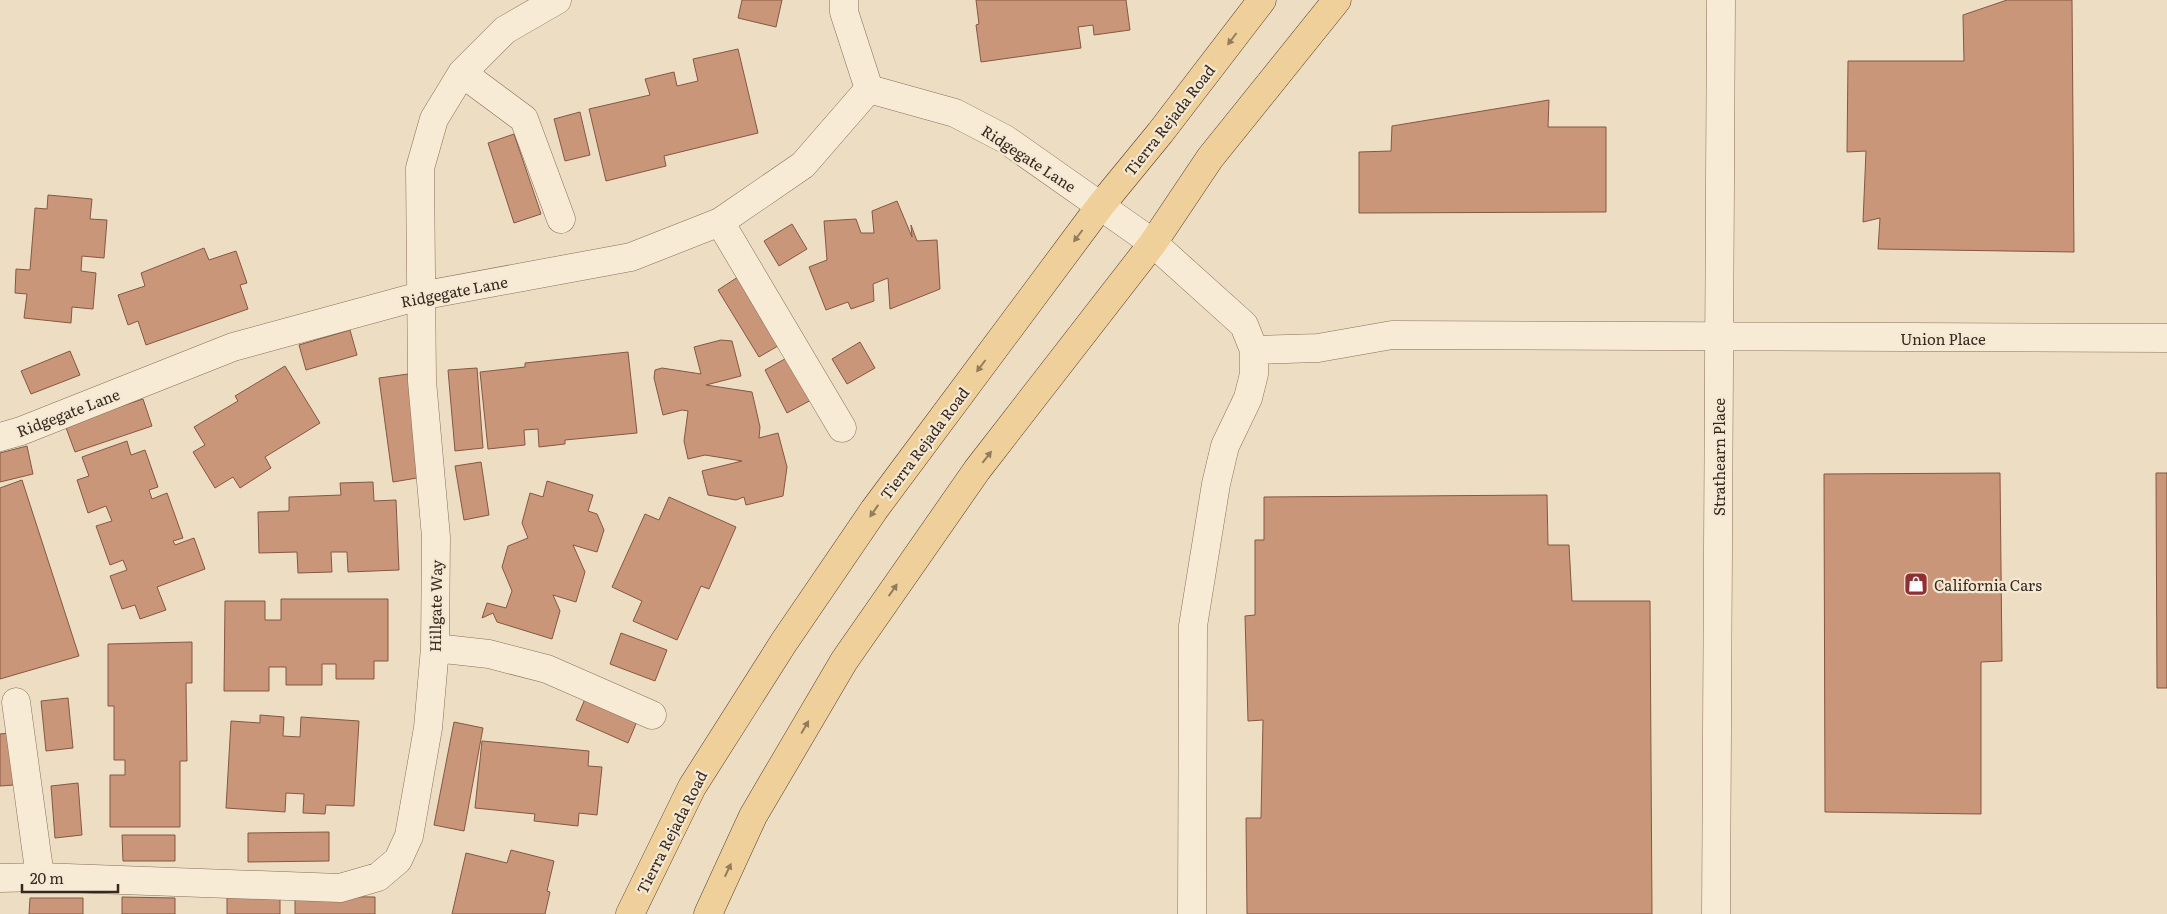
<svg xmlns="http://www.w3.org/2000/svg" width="2167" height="914" font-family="Literata,serif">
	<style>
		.building { fill: #ca967a; stroke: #855741 }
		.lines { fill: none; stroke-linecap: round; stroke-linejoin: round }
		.minor-casing { stroke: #866f5a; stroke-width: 29 }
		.major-casing { stroke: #543e2e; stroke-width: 29 }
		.minor { stroke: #f8ebd6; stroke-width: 28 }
		.major { stroke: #efd09b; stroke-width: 28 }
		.oneway { fill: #927c5c }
		.labels { text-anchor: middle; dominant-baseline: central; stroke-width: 4.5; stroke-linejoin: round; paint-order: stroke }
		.street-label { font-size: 15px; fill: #36281e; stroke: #f4e8d2 }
		.poi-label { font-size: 15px; fill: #36281e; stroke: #f4e8d2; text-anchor: start }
	</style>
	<rect width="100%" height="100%" fill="#eddec3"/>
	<path class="building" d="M742,0H782L776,27L738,18Z
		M976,0H1126L1130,30L1094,35L1093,25L1078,27L1081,48L981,62L976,25L979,24Z
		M2007,0H2072L2074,252L1878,249L1880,218L1863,222L1866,151L1847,152L1848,61H1964L1963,15Z
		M738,49L758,133L664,156L666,166L606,181L589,109L650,95L645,79L674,72L677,86L698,81L693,59Z
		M1549,100L1548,127H1606V212L1359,213V152L1391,151L1392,126Z
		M580,112L590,155L565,161L554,119Z
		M514,134L541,214L514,223L488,143Z
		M48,195L92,199L90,219L107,220L104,258L82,256L81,271L96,273L93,309L72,307L71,323L24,318L27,294L15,293L16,269L30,270L35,208L47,209Z
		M897,201L912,237L911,225L917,241L937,240L940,289L890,309L888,278L873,284L874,301L851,309L848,302L826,310L809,267L827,260L824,221L856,219L861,233H874L872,211Z
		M792,224L807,249L779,266L764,241Z
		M204,248L209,260L236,251L247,283L240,285L248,309L146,345L138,321L128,325L118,295L145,286L141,273Z
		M741,275L783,343L759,357L718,290Z
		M350,330L357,355L306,370L299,345Z
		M721,340L732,341L741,376L706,385L752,392L760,427L759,438L778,433L787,467L783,496L746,505L744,497L736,500L708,495L702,471L742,461L705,455L688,459L684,441L688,411L682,410L663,415L654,378L655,370L662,368L701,374L694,347Z
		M860,342L875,368L847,384L832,359Z
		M70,351L80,375L31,394L21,371Z
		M628,352L637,433L565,440V444L539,447L538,429L524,430L525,445L488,449L480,372L525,367V363Z
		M792,355L815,398L787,413L765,370Z
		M285,366L320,423L265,457L271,468L240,488L233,477L215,488L193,452L205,445L194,427L238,401L235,396Z
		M477,368L483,448L455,451L448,370Z
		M408,374L423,477L393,482L379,378Z
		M143,399L152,426L75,452L65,425Z
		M127,441L131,455L145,450L158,487L149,490L152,499L167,493L183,538L173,541L175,545L194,538L205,569L157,587L166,610L140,619L135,605L122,609L110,576L127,570L123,560L110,565L96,526L112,521L106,506L88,513L77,480L89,476L82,457Z
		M27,446L33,474L0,482V453Z
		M481,462L489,515L464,520L455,466Z
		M2000,473L2002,661L1981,662V814L1825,812L1824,474Z
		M2156,473H2167V688H2157Z
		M22,480L79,656L0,679V488Z
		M547,481L593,495L588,511L597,514L604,530L597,552L573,545L585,572L576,602L553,595L560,611L552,639L497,622L493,613L482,618L487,603L506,608L512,591L502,567L508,546L528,538L522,523L530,493L543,497Z
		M373,482L374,501L396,500L399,570L348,572L347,552H331L332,572L298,573L297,552L259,553L258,512L289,511V497L341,495L340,483Z
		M1547,495L1548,545H1569L1572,601H1650L1652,914H1247L1246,818H1261L1263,720L1248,721L1245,616L1255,615V540H1264V497Z
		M669,497L736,527L709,589L701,586L677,640L633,621L642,601L612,587L645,514L659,520Z
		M281,599H388V661H374V679H336V664H322V685H286V667H269V691H224L225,601H265V620H281Z
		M621,633L667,650L655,681L610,664Z
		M192,642V683H186L187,761H180V827H110V775H125V760H114V706H108V644Z
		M588,692L640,714L628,743L576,720Z
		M68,698L73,748L46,751L41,701Z
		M260,715L284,717L283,736L300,737L301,717L359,721L354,806L326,805L325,814L303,813L304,794L286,793L285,812L226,808L231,721L260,723Z
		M454,722L483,728L464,831L434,825Z
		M9,733L14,785L0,786V734Z
		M482,741L589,751L588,766L602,767L597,815L579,813L578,826L534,821L535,814L475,808Z
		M78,783L82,835L55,838L51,786Z
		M329,832V861L248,862V833Z
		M122,835H175V861H123Z
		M511,850L554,861L547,891L550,892L545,914H452L466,853L507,863Z
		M295,896L375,897V914H295Z
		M122,897L175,898V914H122Z
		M227,897L280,898V914H227Z
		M30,898H83V914H29Z"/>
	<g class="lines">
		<g class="minor-casing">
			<path id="minor" d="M844,0V12L869,89L955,113L1005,139L1153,243L1244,325L1254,350V374L1248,398L1225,446L1216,484L1193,626L1192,914
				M462,73L524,119L561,219
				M720,222L842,428
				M1254,350L1318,348L1392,335L2167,338
				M0,437L21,431L233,347L420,296L631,257L720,222L803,165L869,89
				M435,648L489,654L547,669L652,715
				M16,702L40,877
				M0,878L40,877L340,888L378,877L398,860L409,836L428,728L435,648L436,537L422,381L420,168L434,119L462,73L505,30L557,0
				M1716,914L1721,0"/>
		</g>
		<g class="major-casing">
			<path id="major" d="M630,914L692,787L784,642L874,510L1101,205L1160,133L1262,0
				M708,914L753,816L844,661L977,470L1153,243L1210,158L1337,0"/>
		</g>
		<use href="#minor" class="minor"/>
		<use href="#major" class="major"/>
	</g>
	<defs><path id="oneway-solid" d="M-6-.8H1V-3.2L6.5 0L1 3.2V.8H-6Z" transform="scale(1.25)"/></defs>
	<g class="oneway">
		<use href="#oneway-solid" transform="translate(1232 39) rotate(127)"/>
		<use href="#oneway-solid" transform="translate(1078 236) rotate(127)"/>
		<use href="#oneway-solid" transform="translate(981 366) rotate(127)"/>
		<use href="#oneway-solid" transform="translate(987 457) rotate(-52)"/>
		<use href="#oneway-solid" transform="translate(874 511) rotate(125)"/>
		<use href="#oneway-solid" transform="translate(893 590) rotate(-55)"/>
		<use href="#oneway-solid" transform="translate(805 727) rotate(-60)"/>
		<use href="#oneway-solid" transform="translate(728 870) rotate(-65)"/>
	</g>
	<defs>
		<g id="shop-square" transform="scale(1.25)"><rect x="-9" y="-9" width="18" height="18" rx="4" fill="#932c33" stroke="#f4e8d2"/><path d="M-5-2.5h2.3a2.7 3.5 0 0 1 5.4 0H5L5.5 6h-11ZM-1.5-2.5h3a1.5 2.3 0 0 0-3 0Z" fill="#fff"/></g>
	</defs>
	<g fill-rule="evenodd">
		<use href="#shop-square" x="1916" y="584"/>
	</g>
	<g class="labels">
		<g class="street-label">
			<text transform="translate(1169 120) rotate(-52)">Tierra Rejada Road</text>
			<text transform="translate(1029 158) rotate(33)">Ridgegate Lane</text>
			<text transform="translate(454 291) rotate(-11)">Ridgegate Lane</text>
			<text x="1943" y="338">Union Place</text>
			<text transform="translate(68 412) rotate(-21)">Ridgegate Lane</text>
			<text transform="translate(924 443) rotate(-53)">Tierra Rejada Road</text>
			<text transform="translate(1718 457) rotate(-90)">Strathearn Place</text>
			<text transform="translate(435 606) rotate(-89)">Hillgate Way</text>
			<text transform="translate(671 832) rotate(-63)">Tierra Rejada Road</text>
		</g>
		<g class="poi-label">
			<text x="1934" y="584">California Cars</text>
		</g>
	</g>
	<path d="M22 884v8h96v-8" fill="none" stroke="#36281e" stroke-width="2.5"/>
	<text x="30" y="884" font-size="15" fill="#36281e" stroke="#f4e8d2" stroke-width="4" paint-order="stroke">20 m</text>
</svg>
